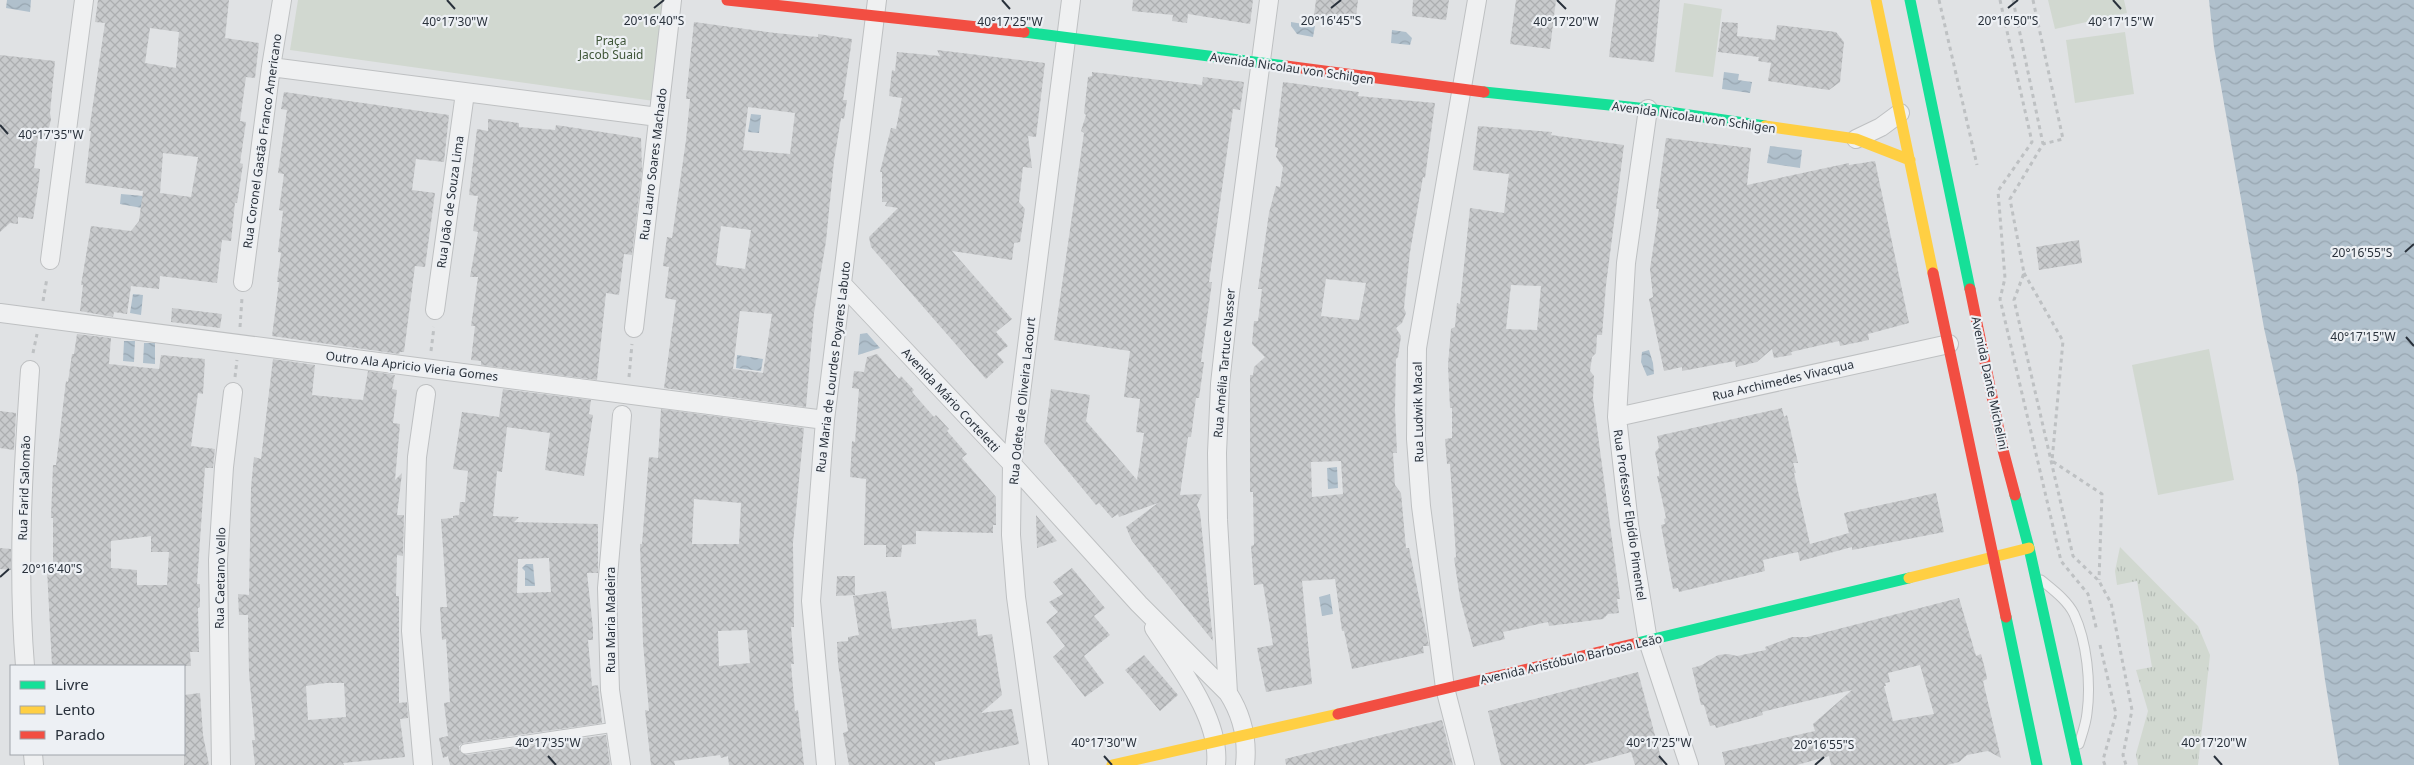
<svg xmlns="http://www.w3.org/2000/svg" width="2414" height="765" font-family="'Noto Sans',sans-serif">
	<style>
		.grass { fill: url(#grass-tufts) }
		.park { fill: #d1d8d0 }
		.water { fill: url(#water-waves) }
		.building { fill: url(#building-cross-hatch); fill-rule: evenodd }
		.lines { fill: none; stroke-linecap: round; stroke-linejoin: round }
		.lane-casing { stroke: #bec0c2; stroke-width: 11 }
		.street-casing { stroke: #bec0c2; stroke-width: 20 }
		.path { stroke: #bec1c3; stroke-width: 3; stroke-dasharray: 4 4; stroke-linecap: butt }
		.lane { stroke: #eff0f1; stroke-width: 9 }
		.street { stroke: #eff0f1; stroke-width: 18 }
		.fast { stroke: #16e098; stroke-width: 11 }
		.slow { stroke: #ffcf43; stroke-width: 11 }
		.jam { stroke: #f24e42; stroke-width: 11 }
		.ticks { fill: none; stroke: #29313b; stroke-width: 2 }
		.labels { text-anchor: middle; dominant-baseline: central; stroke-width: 4.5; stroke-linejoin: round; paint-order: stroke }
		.park-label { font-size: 12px; fill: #3f5538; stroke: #edf0f4 }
		.street-label { font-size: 12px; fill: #29313b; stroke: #edf0f4 }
		.ticks-label { font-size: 12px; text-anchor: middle; fill: #29313b; stroke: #edf0f4; stroke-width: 4.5; stroke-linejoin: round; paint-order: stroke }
	</style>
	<defs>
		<pattern id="grass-tufts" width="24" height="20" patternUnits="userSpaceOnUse" patternTransform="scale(1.25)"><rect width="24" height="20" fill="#d1d8d0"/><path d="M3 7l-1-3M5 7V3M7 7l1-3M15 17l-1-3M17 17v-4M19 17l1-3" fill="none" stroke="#b3bab4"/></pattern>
		<pattern id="water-waves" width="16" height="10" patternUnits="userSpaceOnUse" patternTransform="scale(1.25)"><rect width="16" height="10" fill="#b0c0cc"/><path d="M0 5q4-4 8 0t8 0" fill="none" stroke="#97a5b0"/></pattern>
		<pattern id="building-cross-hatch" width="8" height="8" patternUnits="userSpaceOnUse" patternTransform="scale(1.25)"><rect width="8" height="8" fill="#c8cacc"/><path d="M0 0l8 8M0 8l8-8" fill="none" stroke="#acaeb0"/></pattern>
	</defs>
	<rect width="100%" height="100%" fill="#e0e2e4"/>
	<path class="grass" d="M2120,547L2198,626L2210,655L2198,765H2138L2136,754L2148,711L2136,670L2152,667L2137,581L2117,585L2115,571Z"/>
	<path class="park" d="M298,0H667L654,101L290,50Z
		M2048,0H2124L2127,13L2055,29Z
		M1684,3L1722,9L1713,77L1675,72Z
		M2125,32L2134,94L2075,103L2066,40Z
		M2209,349L2234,480L2158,495L2132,365Z"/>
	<path class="water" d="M7,0H31L30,12L6,8Z
		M2209,0H2414V765H2339L2325,680L2297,475L2264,328L2214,47Z
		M1291,22L1315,26L1313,37L1297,34L1291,26Z
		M1392,30L1406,32L1412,38L1410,45L1391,43Z
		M1724,72L1739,74L1738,80L1752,82L1750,93L1722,89Z
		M751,114L761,115L759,133L748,132Z
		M1770,146L1802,150L1800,168L1767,163Z
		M121,194L143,196L142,208L120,204Z
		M133,294L143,295L141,315L130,313Z
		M867,333L880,348L858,355L860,334Z
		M124,341H135L134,362L123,361Z
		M144,343H155V364L143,363Z
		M1649,350L1653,363L1654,374L1647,376L1641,362L1642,352Z
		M737,355L763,359L761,371L736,368Z
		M1337,467L1338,488L1328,489L1327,468Z
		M526,564H533L535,586H525V571L522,568Z
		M1330,594L1333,614L1322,616L1319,597Z"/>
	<path class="building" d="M98,0H229L225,38L259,43L255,78L246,77L240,121L246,122L240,163L243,164L237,203H235L231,241L222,240L217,283L160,276L159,289L131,286L127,314L114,312L113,317L80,311L83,285H81L91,226L131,231L139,221L143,191L85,183L91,131H89L105,23L95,22ZM150,28L179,32L176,68L145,63ZM163,153L198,157L191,197L160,193Z
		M1133,0H1253L1250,24L1188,14L1187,23L1172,21L1173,15L1132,11Z
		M1316,0H1358L1356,17L1344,16L1343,19L1314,15Z
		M1413,0H1449L1446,20L1412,16Z
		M1516,0H1556L1550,49L1510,44Z
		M1616,0H1660L1654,62L1609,57Z
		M694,22L775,33L818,37V34L852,39L843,100H847L844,119L841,118L834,161L826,241L814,313L806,407L664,388L676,300L665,298L669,267L663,266L667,237L672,238L686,140L690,99H686ZM748,107L795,113L790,154L743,150ZM721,226L751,230L745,269L716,265ZM740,311L772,314L763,373L733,369Z
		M1722,22L1738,23L1737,36L1775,40L1777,25L1836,32L1844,42L1840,82L1829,90L1768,81L1771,63L1758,61L1759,57L1718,52Z
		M937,50L1045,63L1036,137L1028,136L1032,168L1023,167L1019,202L1025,209L1020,242L1014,243L1012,260L952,251L1012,319L996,332L1008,346L997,354L1004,362L986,379L871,247L869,237L898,208L885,206L887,202H882V172H880L891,128L896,129L902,98L889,96L892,70L895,71L897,52L940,56Z
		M0,55L55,61L50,113L51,119L47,137L38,136L34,168L40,169L39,181L33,219L18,217V224L10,223L0,232Z
		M1092,72L1202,85L1203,77L1244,82L1240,110L1233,109L1209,282H1212L1201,362H1204L1199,398H1196L1191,437H1188L1180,495L1202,494L1197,505L1200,512L1213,641L1132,541L1126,527L1158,503L1119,517L1118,514L1112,518L1099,503L1096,505L1044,442L1051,389L1090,395L1086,421L1137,480L1144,433L1136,432L1140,399L1124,397L1130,351L1054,340L1084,133L1081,131L1086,115L1084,113L1088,77L1092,76Z
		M1283,82L1359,92L1358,96L1435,103L1425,178L1423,177L1410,252L1404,308L1406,313L1402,323L1396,328L1401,336L1398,357L1396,359L1395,410L1397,453H1393L1395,485L1401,493L1406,548H1409L1429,646H1423L1424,653L1352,669L1344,631H1342L1335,579L1302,581L1312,684L1266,692L1257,648L1273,645L1263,584L1254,585L1251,546L1254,545L1253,492H1250V375H1253L1254,367L1265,357L1252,344L1254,321H1258L1262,289H1258L1269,213L1276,186L1280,187L1283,167L1276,157L1278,148L1275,147ZM1326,279L1366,283L1359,320L1321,316ZM1341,461L1343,494L1312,497L1311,462Z
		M284,92L449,115L444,162L416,159L412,190L435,193L425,267L415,266L404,352H400L399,354L272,336L279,282H277L281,253L278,252L283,211L279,210L284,174L278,173L287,110L281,109Z
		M488,119L519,123V127L555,130L556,125L641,138L642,170L632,255L624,254L619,295L606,293L597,380L481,365V361L471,360L475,326H471L478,277H470L478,232L473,231L478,196L469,195L477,129L488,131Z
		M1478,126L1552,132L1551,135L1624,145L1606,285L1602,335H1597L1596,353L1592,357L1590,371L1594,376L1593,398L1620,599H1617L1619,613L1608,614L1603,619L1549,626L1548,622L1503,632L1505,639L1473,647L1460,598L1454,558L1456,557L1450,464H1447L1445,439L1452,438V408H1450L1448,365L1451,329L1455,327L1457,303L1460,304L1470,208L1504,213L1509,174L1473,170ZM1511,285L1541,286L1537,330L1506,329Z
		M1666,138L1751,148L1747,185L1849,163V165L1875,161L1909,323L1868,334L1869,340L1840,346L1839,341L1791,352L1792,355L1774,358L1772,349L1757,362L1736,367L1735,361L1682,371V367L1664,371L1649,299L1653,297L1650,269L1659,209H1656Z
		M2079,240L2082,263L2039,270L2036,247Z
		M172,308L222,314L220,328L171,322Z
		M77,334L111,338L109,364L159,369L161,355L205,359L203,394L198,393L191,446L215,449L213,468H205L197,584H200V607L198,608L199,652H190L191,666H52L47,569H53V518H51L53,465H56L66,381L68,382L72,354H74ZM151,536V552H169L167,585H137V570L111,568V541Z
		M877,354L899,379L901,376L914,390L912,392L934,417L936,415L949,429L947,431L967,454L962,458L996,497V525H993V533L916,531V544L902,545L901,557H886V545H864L866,479L850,477L852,441L855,442L859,389L852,388L854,371L864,372L867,357Z
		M273,359L315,365L312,395L363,400L368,371L395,375L392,389L397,390L393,423L400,424L395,480L402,473L397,515H404L403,556L397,555L396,596H399V703L407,702L408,718L400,719L405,757L343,763L344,765H255L252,740H255L249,673L248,615H239L238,594L249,595L251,487L254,457L261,459ZM326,683H344L346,717L308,720L306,686Z
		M503,389L591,400L589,414L593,415L584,476L545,470L550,433L507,427L502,472L497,471L493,516L519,517L514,522L598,524V573H587L593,629V640H588L592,686L598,685L602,723L464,743L459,746V750L466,755L606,735L610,765H450L448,756L443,758L439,738L448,736L444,703L450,702L446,639L442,640L440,607H447L441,519L453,518V516L459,515L460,502H465L468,471L453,469L462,412L499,417ZM549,558L551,592L517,593L518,559Z
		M1782,408L1784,417L1787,415L1798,463H1793L1796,473H1794L1810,544L1849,533L1844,513L1936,493L1944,532L1852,550V547L1800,561L1798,552L1763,560L1765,571L1679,592L1678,588L1673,589L1661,525L1665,524L1664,519L1666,518L1657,476H1659V472L1655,452L1659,448L1657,436Z
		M661,409L804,428L793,543L794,627H791L794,664H791L795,711L798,710L804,765H729L728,756L721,758L720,755L674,761L675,765H651L645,710L649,711L643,643L640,544H642L649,457L658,458ZM694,499L741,503L739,544H692ZM747,630L750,663L719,666L718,631Z
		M0,411L16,413L14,450L0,448Z
		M1036,515L1057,541L1037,548Z
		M0,548L11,549V570L0,569Z
		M1072,568L1105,608L1094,616L1110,635L1084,656L1104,683L1085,697L1053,657L1065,646L1046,622L1058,612L1049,602L1063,594L1053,582Z
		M837,576H855V595L836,596Z
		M886,591L892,629L976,619L978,636L992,634L1002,695L981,713L1012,709L1019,744L935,762V765H849L843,733L848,731L838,663L837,642L848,641V637L859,635L853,596Z
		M1959,598L1976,656L1981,654L1986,673L1987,679L1983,681L2001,758L1988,751L1967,755L1959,762L1947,765H1831L1829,756L1797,765H1725L1722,752L1815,731L1813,724L1852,690L1762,712L1763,715L1716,728L1715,725L1710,726L1704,705H1701L1692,668L1702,665L1718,655L1728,654L1737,656L1766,650L1765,647L1792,637H1807ZM1920,665L1934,714L1893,721L1884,686H1886L1885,683L1890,682L1888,673Z
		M1144,655L1178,695L1160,711L1125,670Z
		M1638,672L1663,765H1635L1631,752L1584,765H1501L1488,711Z
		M200,693L203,735L209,765H184V695Z
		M1442,720L1453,765H1286L1285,759Z"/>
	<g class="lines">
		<g class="lane-casing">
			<path id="lane" d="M2041,580C2053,590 2067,600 2074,614C2087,642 2091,683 2087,713C2086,724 2082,734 2079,744
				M465,749L615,727"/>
		</g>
		<g class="street-casing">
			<path id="street" d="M271,67L658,117
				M1648,109L1626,263L1617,417L1629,524L1648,641L1689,765
				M1856,139L1881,127L1900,113
				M50,260L84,0
				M243,282L271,67L282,0
				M843,285L1012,464L1139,604L1228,693C1242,715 1248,738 1245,765
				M435,310L465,93
				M0,313L825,420
				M634,328L672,0
				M1617,417L1949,344
				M1154,628C1178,665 1221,719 1216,765
				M25,666C17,568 23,469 30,370
				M1228,693L1218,520L1217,453L1220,384L1230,293L1269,0
				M33,754L34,765
				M221,765L218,560L224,467L233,392
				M423,765L411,631L417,457L426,394
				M621,765L610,690L607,588L622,415
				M826,765L811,601L825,420L877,0
				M1039,765L1016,597L1011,535L1012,464L1071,0
				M1465,765L1445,688L1421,506L1416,439L1417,348L1477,0"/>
		</g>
		<path class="path" d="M1939,0L1977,165
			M2000,0L2032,142L1998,191L2005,278L2000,299L2061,561L2088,594L2097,631
			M2013,0L2043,144L2010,199L2024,273L2014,300L2073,556L2099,581L2111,603L2132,710L2123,755L2126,765
			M2033,0L2063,139L2043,144
			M2024,273L2063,341L2052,461L2102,494L2099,580
			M43,301L47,278
			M240,327L242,298
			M431,351L434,327
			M33,353L37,334
			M235,377L237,360
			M629,377L632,344
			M2100,645L2116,714L2103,760L2105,765"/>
		<use href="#lane" class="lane"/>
		<use href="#street" class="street"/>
		<path class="fast" d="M1910,0L1970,289
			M1024,32L1286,66
			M1484,92L1648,109L1765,126
			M2015,495L2029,548L2077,765
			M2006,617L2037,765
			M1637,643L1909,578"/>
		<path class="slow" d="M1876,0L1933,273
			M1765,126L1856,139L1910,160
			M1909,578L2029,548
			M1112,765L1338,714"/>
		<path class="jam" d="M727,0L1024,32
			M1286,66L1484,92
			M1933,273L2006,617
			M1970,289L2003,450L2015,495
			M1338,714L1637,643"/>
	</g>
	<path class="ticks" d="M447,0L455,9M1002,0L1010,9M1557,0L1566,9M2113,0L2121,9M654,8L664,0M1331,8L1341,0M2008,8L2018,0M0,125L8,134M2405,252L2414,244M2406,337L2414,346M0,577L9,569M548,756L556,765M1104,756L1112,765M1659,756L1667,765M2214,756L2222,765M1815,765L1824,757"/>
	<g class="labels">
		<g class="park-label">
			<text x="611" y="40">Praça<tspan x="611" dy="14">Jacob Suaid</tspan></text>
		</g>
		<g class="street-label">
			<text transform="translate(1292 68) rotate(8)">Avenida Nicolau von Schilgen</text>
			<text transform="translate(1694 117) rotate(8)">Avenida Nicolau von Schilgen</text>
			<text transform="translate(262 141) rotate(-82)">Rua Coronel Gastão Franco Americano</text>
			<text transform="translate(653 164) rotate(-83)">Rua Lauro Soares Machado</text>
			<text transform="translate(450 202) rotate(-82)">Rua João de Souza Lima</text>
			<text transform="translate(1224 363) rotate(-85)">Rua Amélia Tartuce Nasser</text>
			<text transform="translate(412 366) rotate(7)">Outro Ala Apricio Vieria Gomes</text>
			<text transform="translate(833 367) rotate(-83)">Rua Maria de Lourdes Poyares Labuto</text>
			<text transform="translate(1783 380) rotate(-13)">Rua Archimedes Vivacqua</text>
			<text transform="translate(1990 383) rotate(78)">Avenida Dante Michelini</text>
			<text transform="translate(951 400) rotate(47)">Avenida Mário Corteletti</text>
			<text transform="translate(1022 401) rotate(-84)">Rua Odete de Oliveira Lacourt</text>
			<text transform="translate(1418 412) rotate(-91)">Rua Ludwik Macal</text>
			<text transform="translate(24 488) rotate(-88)">Rua Farid Salomão</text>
			<text transform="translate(1630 515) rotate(82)">Rua Professor Elpídio Pimentel</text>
			<text transform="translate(220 578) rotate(-89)">Rua Caetano Vello</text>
			<text transform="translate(610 620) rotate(-90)">Rua Maria Madeira</text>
			<text transform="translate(1571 659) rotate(-13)">Avenida Aristóbulo Barbosa Leão</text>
		</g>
	</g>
	<g class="ticks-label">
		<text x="654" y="25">20°16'40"S</text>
		<text x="1331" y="25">20°16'45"S</text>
		<text x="2008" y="25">20°16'50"S</text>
		<text x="2121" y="26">40°17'15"W</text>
		<text x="455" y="26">40°17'30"W</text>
		<text x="1010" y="26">40°17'25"W</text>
		<text x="1566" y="26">40°17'20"W</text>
		<text x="51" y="139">40°17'35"W</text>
		<text x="2362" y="257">20°16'55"S</text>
		<text x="2363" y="341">40°17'15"W</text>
		<text x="52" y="573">20°16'40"S</text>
		<text x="548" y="747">40°17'35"W</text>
		<text x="1104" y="747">40°17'30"W</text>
		<text x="1659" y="747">40°17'25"W</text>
		<text x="2214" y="747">40°17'20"W</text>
		<text x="1824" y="749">20°16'55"S</text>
	</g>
	<rect x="10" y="665" width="175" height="90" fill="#edf0f4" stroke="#9fa4aa"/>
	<rect x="20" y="681" width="25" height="8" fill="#16e098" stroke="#9fa4aa"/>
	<text x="55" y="690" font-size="15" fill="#29313b">Livre</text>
	<rect x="20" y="706" width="25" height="8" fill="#ffcf43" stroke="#9fa4aa"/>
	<text x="55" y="715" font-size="15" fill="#29313b">Lento</text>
	<rect x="20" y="731" width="25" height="8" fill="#f24e42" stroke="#9fa4aa"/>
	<text x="55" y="740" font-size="15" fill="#29313b">Parado</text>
</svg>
